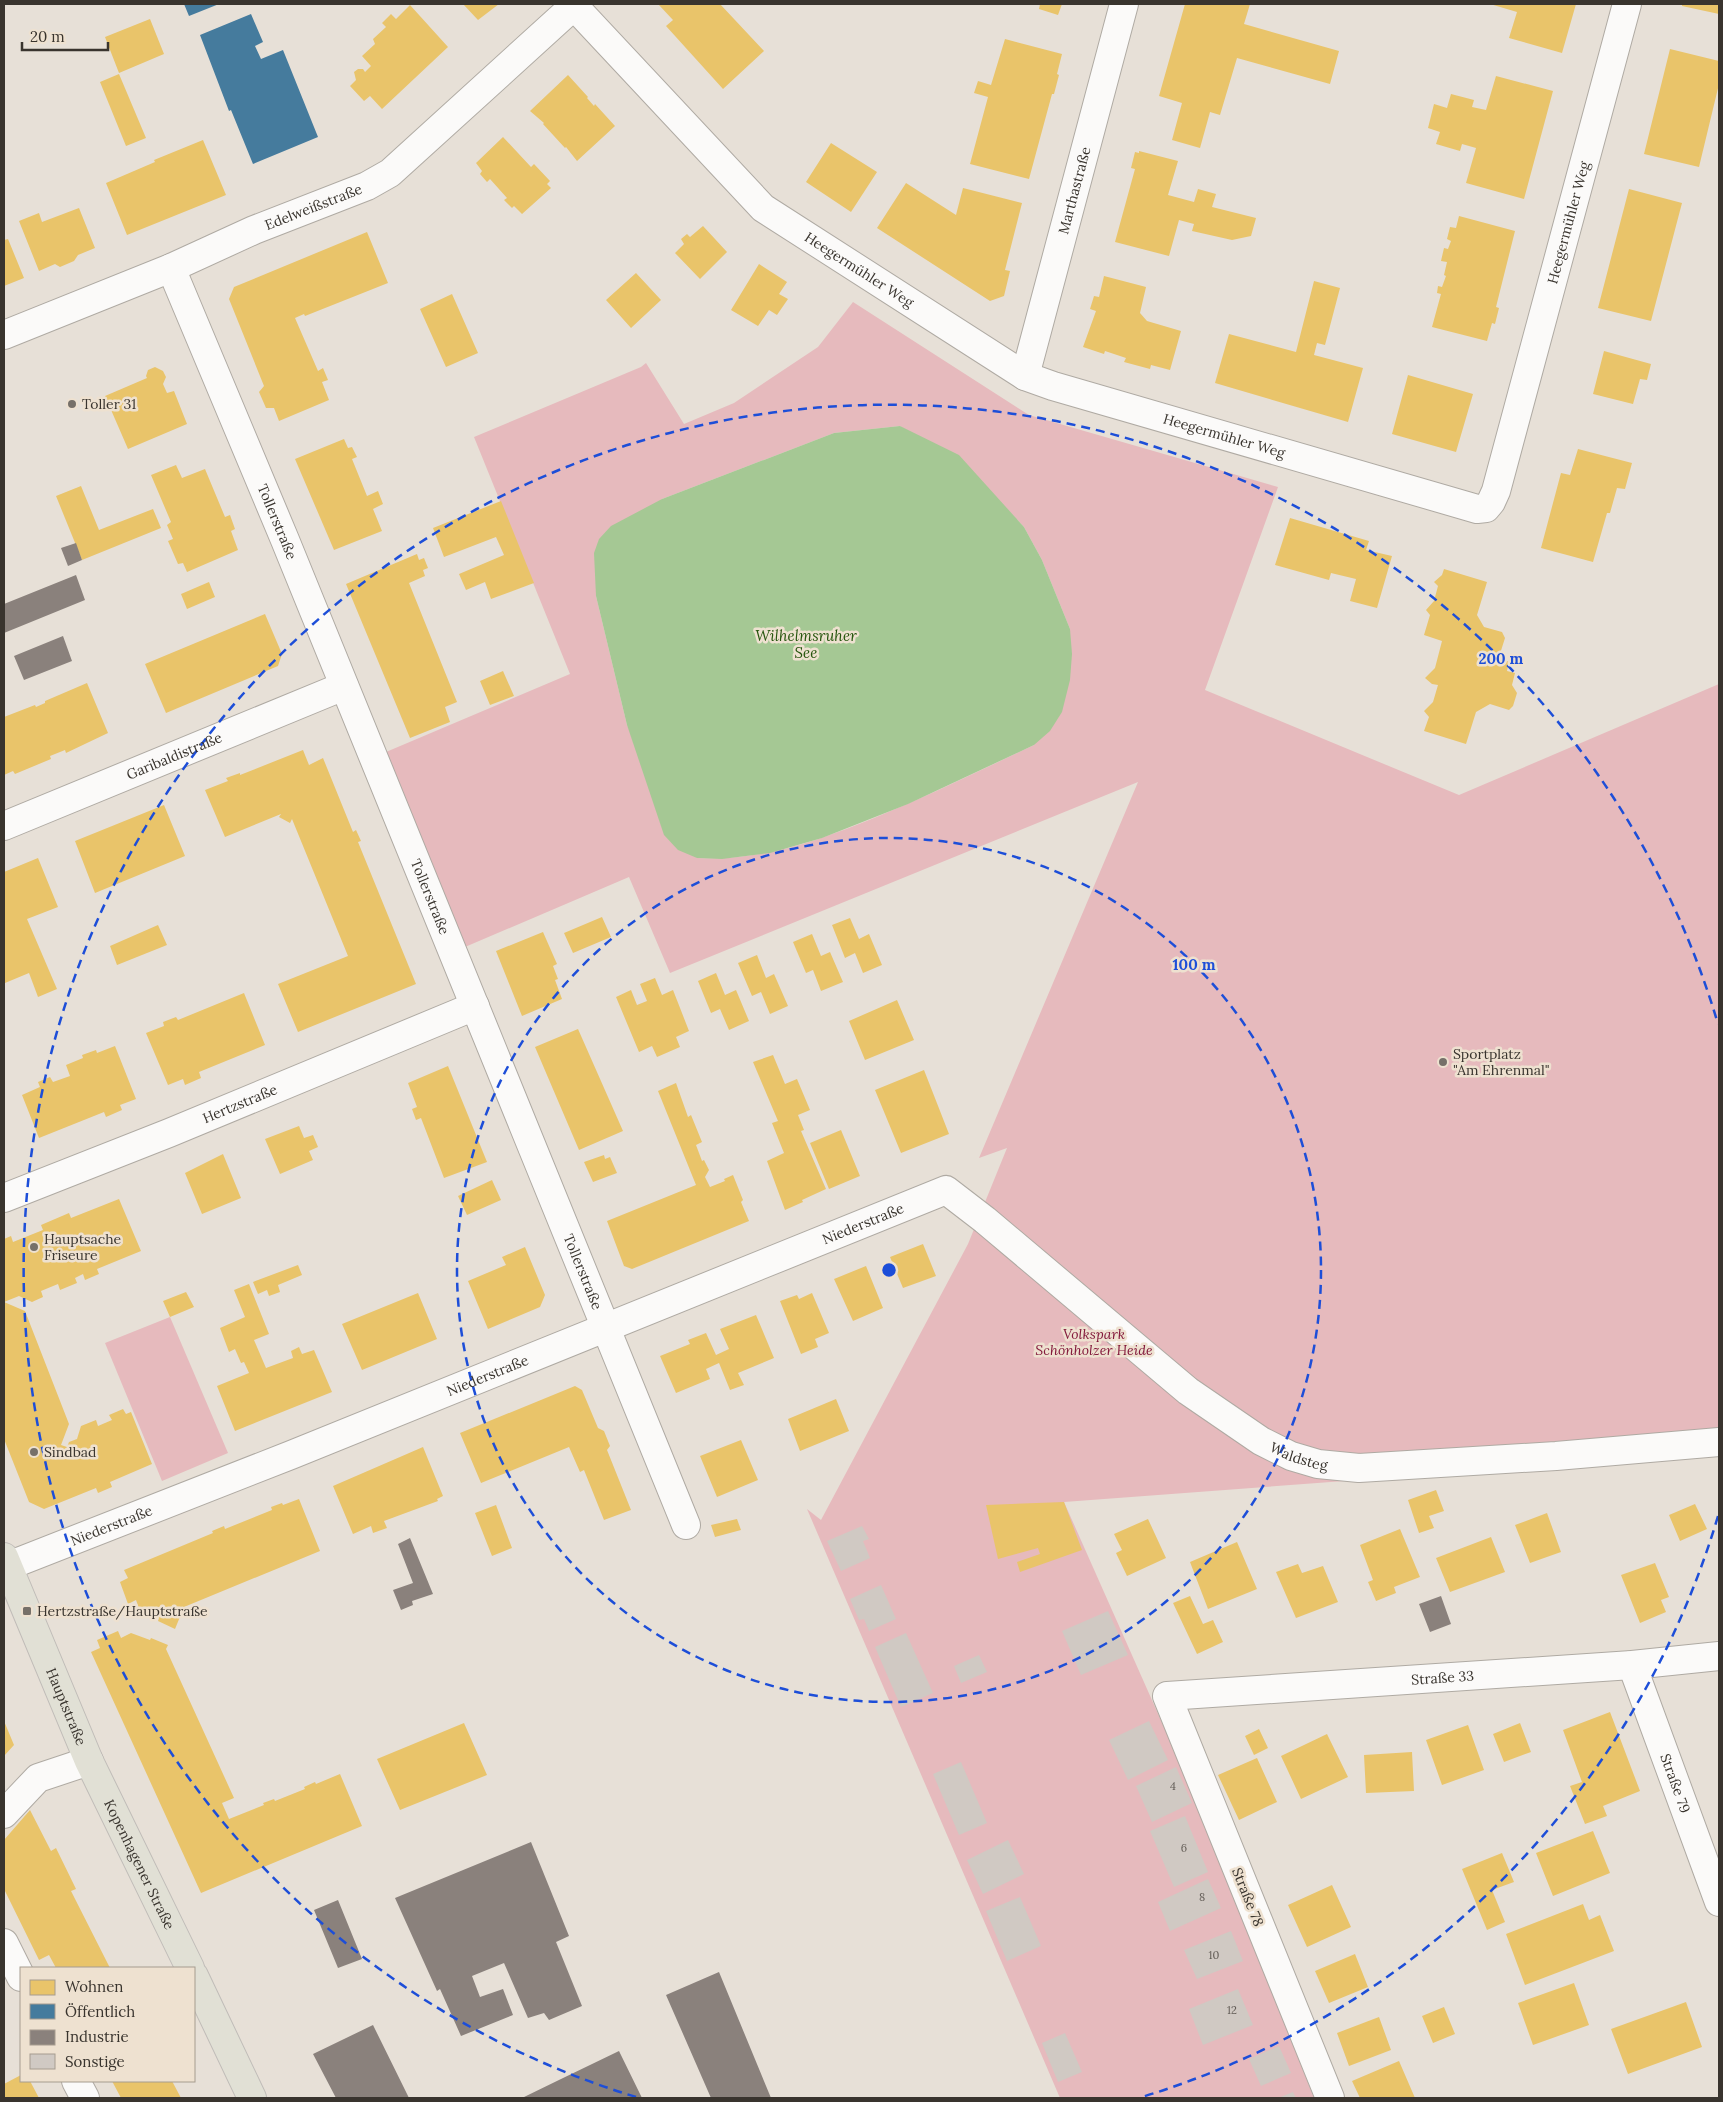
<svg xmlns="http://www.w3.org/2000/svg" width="1723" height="2102" font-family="Lora,serif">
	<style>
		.green { fill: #e6babd; fill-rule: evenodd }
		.water { fill: #a5c894 }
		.homes { fill: #e9c46a }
		.public { fill: #457b9d }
		.industry { fill: #8a817c }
		.building { fill: #d0c9c3 }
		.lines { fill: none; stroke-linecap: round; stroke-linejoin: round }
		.minor-casing { stroke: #afaaa3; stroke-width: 30 }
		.major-casing { stroke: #c0bcb8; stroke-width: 30 }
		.minor { stroke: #fbfaf9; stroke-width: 28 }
		.major { stroke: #e1e0d5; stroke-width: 28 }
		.ring { fill: none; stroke: #1d4ed8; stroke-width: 2.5; stroke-dasharray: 9 6 }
		.poi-dot { fill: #767069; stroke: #eee1d0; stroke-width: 2 }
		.labels { text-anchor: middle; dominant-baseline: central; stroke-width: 5; stroke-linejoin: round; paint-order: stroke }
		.number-label { font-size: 11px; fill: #625c56 }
		.street-label { font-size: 14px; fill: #39342e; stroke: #eee1d0 }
		.poi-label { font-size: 14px; fill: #39342e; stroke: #eee1d0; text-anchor: start }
		.park-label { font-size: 14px; font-style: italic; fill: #83193b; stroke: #eee1d0 }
		.water-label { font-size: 15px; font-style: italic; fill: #25550d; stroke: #eee1d0 }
		.centre { fill: #1d4ed8; stroke: #eee1d0; stroke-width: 2.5 }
		.ring-label { font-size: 15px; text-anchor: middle; font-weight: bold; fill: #1d4ed8; stroke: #eee1d0; stroke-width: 5; stroke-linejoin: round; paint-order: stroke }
	</style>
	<rect width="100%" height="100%" fill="#e7e0d7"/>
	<path class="green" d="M853,302L1029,415L1278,487L1205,690L1459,795L1719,684V1432L1385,1478L1064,1502L1203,1815L1314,2098H1060L807,1509L821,1520L968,1244L1007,1148L979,1158L1138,782L670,973L629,877L465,947L386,752L570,674L474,437L641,367L646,363L684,424L734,403L818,347ZM900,426L1006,508L1024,527L1042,560L1070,629L1034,745C981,770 928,796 874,818C814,842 762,861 697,858L627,725L596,596L662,499L834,433Z
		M170,1317L228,1453L162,1481L105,1343Z"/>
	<path class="water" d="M900,426L959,455L1024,527L1042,560L1070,629L1072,654L1070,680L1062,712L1050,731L1034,745L908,804L822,838L770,853L722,859L697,858L678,850L664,835L627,725L596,596L594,553L599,539L611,526L662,499L834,433Z"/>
	<path class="homes" d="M463,4H499L478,20Z
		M658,4H720L764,51L723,89L666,26L673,20Z
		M1040,4H1062L1058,15L1039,9Z
		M1185,4H1250L1244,24L1339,51L1330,84L1237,58L1220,115L1210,112L1200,148L1172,140L1182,103L1159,96Z
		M1490,4H1576L1562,53L1509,38L1517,12Z
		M1682,4H1719V14L1682,6Z
		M410,5L448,47L382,109L370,96L364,101L350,86L356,80L354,72L358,69H363L365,72L371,66L362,56L375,44L373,39L386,27L382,23L391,14L396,19Z
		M150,19L164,54L119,73L105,37Z
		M1005,39L1062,54L1057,74L1059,75L1054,94H1052L1029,179L970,164L988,97L974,93L978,81L991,85Z
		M1670,49L1719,61V84L1699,167L1644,154Z
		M119,74L146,138L126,146L100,82Z
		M568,75L588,97L587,98L594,106L595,104L615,126L577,161L566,147L565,148L543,124L544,123L530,111Z
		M1496,76L1553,91L1524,199L1466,183L1476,148L1462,144L1460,151L1436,144L1440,132L1428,128L1434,104L1447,108L1451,94L1474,100L1472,107L1486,110Z
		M503,137L531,167L534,164L550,181L547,184L551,188L522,214L514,206L512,208L504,200L507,198L490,179L487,182L480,174L482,171L476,163Z
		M203,140L226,195L127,235L106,183L155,162L154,160Z
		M831,143L877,172L851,212L806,182Z
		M1139,151L1178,161L1168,195L1194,202L1198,189L1216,194L1212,207L1256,218L1251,236L1232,240L1192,231L1194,224L1179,220L1169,256L1115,242L1135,169L1131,168L1135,152L1139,153Z
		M906,183L956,215L963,188L1022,203L1005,270L1010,271L1004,296L990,301L877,228Z
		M1629,189L1682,203L1651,321L1598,308Z
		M79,208L95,248L78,255L74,261L60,267L55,264L39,271L19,221L39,213L42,222Z
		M1459,216L1515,231L1496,307L1499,308L1495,324L1492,323L1487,341L1432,327L1441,294L1437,293L1438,286L1442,287L1446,276L1444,275L1447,262L1441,261L1444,248L1448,249L1451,241L1447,239L1450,227L1456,228Z
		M703,226L727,252L700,279L675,253L684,244L681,239L687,234L690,237Z
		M367,232L388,283L305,316L304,314L295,318L318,371L323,368L328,380L322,382L329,400L279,421L274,408H266L259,392L264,386L229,299L234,287Z
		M8,239L24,278L4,286V240Z
		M759,264L787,282L779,294L788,299L777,315L769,310L758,326L731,310Z
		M636,273L661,300L631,328L606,300Z
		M1104,276L1146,287L1140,313L1147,321L1181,331L1170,370L1151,365L1150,369L1124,362L1126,358L1105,351L1104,354L1083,347L1096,311L1090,309L1094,296L1099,297Z
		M1314,281L1340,288L1325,345L1317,343L1314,355L1363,368L1348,422L1215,383L1229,334L1296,352Z
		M452,294L478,353L446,367L420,309Z
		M1604,351L1651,364L1647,380L1640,379L1633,404L1593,394Z
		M155,367L163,371L166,377L163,384L167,393L174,391L187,424L128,449L105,396L147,378L146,376L148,370Z
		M1408,375L1473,394L1456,452L1392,434Z
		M344,439L348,448L352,447L357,457L352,459L367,496L378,491L383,504L373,509L382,531L334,550L295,459Z
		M1578,449L1632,463L1625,489L1617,488L1610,513H1607L1593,562L1541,548L1561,473L1570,475Z
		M176,465L182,478L205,469L225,517L230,515L235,529L231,531L238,550L187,572L183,563L178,564L168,541L173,539L167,525L171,522L151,475Z
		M81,486L99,530L153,509L161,528L82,560L56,496Z
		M501,501L534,583L491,599L485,582L466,590L459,574L504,555L496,537L444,557L433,528Z
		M1290,518L1369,541L1366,550L1392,556L1377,608L1350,601L1356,579L1331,573L1329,580L1275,565Z
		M417,554L419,560L424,558L428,568L423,570L425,576L409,583L457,702L445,707L450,722L410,738L346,584Z
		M1444,569L1487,582L1477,615L1484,627L1502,632L1505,638L1499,657L1509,662L1507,671L1515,673L1512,685L1517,693L1513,706L1509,710L1490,704L1476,712L1466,744L1424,731L1429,717L1424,711L1433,702L1438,685L1432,684L1425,678L1435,668L1442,641L1424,635L1430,615L1426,610L1434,601L1438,586L1434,582L1442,575Z
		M209,582L215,597L187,609L181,594Z
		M265,614L282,654L278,666L166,713L145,664Z
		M503,671L514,696L490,705L480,681Z
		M87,683L108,733L66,753L65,750L50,756L51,759L15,774L13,771L4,775V717L35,705L36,707L45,703V701Z
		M303,750L309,765L323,758L353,832L356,830L361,841L358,842L416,984L298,1032L278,984L348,956L292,819L290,823L279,817L281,814L225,837L205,790L228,781L226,778L240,773V775Z
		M164,805L185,856L95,893L75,841Z
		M38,858L58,907L27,919L57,989L38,997L29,973L5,983L4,980V872Z
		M602,917L611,937L573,953L564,933Z
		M850,918L859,939L869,934L882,965L863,973L855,953L845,958L832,925Z
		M158,925L167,945L117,965L110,946Z
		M543,932L557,964L553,966L558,979L555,980L562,999L522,1016L496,951Z
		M812,934L821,956L830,952L843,982L821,991L813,970L806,973L793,942Z
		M757,955L766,978L774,974L788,1006L770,1014L761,992L752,996L738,963Z
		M716,973L725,995L736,990L749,1021L729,1030L720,1009L711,1013L698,981Z
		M655,978L662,995L673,990L689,1031L676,1037L680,1047L657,1057L652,1046L639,1052L616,997L631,990L637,1005L647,1001L640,984Z
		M244,993L265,1045L199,1072L201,1078L185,1085L183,1079L168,1085L146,1033L164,1026L163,1022L176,1017L178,1020Z
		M897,1000L914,1040L865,1060L849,1021Z
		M578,1029L623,1131L579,1150L535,1047Z
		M115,1046L136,1099L120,1105L122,1110L106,1117L104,1112L39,1138L22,1095L40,1087L38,1082L50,1077L53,1082L70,1076L66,1065L83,1058L82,1055L96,1050L97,1053Z
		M773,1055L785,1084L797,1079L810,1110L798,1115L804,1130L801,1131L826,1189L802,1200L803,1202L785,1210L767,1161L784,1153L772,1123L778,1121L753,1062Z
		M448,1066L487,1162L444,1178L421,1118L416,1120L412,1109L417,1107L408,1083Z
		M924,1070L949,1134L901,1153L875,1090Z
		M676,1083L688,1117L691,1115L702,1142L696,1145L702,1161L704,1160L709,1170L705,1177L710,1187L725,1181L724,1179L733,1175L743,1200L741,1202L749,1221L632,1269L624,1266L607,1221L696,1185L658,1091Z
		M299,1126L304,1138L313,1135L318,1147L309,1151L313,1160L280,1174L265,1139Z
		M841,1130L860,1176L829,1189L810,1143Z
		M223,1154L241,1198L202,1214L185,1173Z
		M604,1155L605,1159L610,1157L617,1173L593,1182L584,1162Z
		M492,1180L501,1200L467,1215L458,1196Z
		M119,1199L141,1251L97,1269L99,1274L85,1280L83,1274L75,1278L77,1283L60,1290L58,1284L41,1291L43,1297L32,1302L19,1296L4,1302L25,1311L69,1424L61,1445L67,1447L69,1442L77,1439L81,1426L96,1420L98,1426L112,1420L109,1415L123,1409L126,1414L131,1412L152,1464L110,1482L112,1487L98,1493L96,1488L44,1509L29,1502L4,1439V1239L11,1236L13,1242L43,1230L41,1225L69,1213L71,1218Z
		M923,1244L936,1276L903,1288L890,1257Z
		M525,1247L545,1295L540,1307L488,1329L468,1281L506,1265L502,1257Z
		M298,1265L302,1275L278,1285L280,1292L269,1296L267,1290L258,1294L253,1282Z
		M866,1266L883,1308L853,1321L834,1279Z
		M249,1284L269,1334L254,1340L266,1368L293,1358L291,1351L299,1347L302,1354L314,1350L332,1392L235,1431L217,1386L249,1373L244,1362L241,1363L235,1349L229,1352L220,1328L245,1317L234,1290Z
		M186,1292L194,1307L170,1317L163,1301Z
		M418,1293L437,1339L362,1370L342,1324Z
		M812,1293L829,1333L815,1339L818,1347L801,1354L780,1301L797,1295L799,1299Z
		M756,1315L774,1358L738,1373L744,1385L730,1390L719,1363L706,1369L710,1379L676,1393L660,1356L690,1344L688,1340L706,1333L716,1355L729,1349L720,1329Z
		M575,1386L582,1390L598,1428L604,1431L610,1446L607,1450L631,1510L604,1520L584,1470L580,1472L569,1447L481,1483L460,1433Z
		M836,1399L849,1431L800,1451L788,1419Z
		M741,1440L758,1480L717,1497L700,1456Z
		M423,1447L443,1496L437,1499L438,1501L384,1521L387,1528L373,1533L371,1526L353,1534L333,1486Z
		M1436,1490L1444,1511L1429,1516L1434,1528L1419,1533L1408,1500Z
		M299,1499L320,1551L184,1607L175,1629L158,1621L159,1618L140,1611L136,1600L128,1604L120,1582L128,1578L124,1570L213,1533L212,1531L224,1526L225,1529L272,1510L271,1507L282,1503L283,1505Z
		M1064,1502L1082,1550L1020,1572L1017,1562L1040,1554L1038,1548L998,1559L986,1505Z
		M1695,1504L1707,1529L1680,1541L1669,1515Z
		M496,1505L512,1548L492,1556L475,1513Z
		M1547,1513L1561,1552L1530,1563L1515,1525Z
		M737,1519L741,1530L715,1537L711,1525Z
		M1148,1519L1166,1558L1127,1576L1116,1553L1122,1550L1114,1534Z
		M1400,1529L1420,1577L1394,1587L1396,1593L1376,1601L1368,1582L1373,1580L1360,1545Z
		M1491,1537L1505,1572L1450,1592L1436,1558Z
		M1237,1542L1257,1589L1208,1609L1190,1562Z
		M1655,1563L1669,1597L1661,1600L1666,1612L1640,1623L1621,1575Z
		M1298,1564L1302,1573L1323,1566L1338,1602L1296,1618L1276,1572Z
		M1190,1596L1203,1624L1213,1620L1223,1642L1197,1654L1173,1603Z
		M118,1631L121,1638L131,1633L150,1640L151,1638L168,1645L166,1649L234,1798L222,1803L229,1819L264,1805L263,1803L274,1799L275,1801L305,1789L304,1787L315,1782L316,1784L340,1774L362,1826L201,1893L91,1652L100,1648L97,1640Z
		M1610,1712L1640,1791L1603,1806L1607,1816L1585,1824L1570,1786L1582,1782L1563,1730Z
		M4,1721L14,1745L4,1756Z
		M464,1723L487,1775L400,1810L377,1759Z
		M1520,1723L1531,1752L1504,1762L1493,1734Z
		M1468,1725L1484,1770L1442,1785L1426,1740Z
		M1259,1729L1268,1748L1254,1755L1245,1736Z
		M1327,1734L1348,1777L1301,1799L1281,1756Z
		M1412,1752L1414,1791L1366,1793L1364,1755Z
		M1257,1758L1277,1802L1239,1820L1218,1775Z
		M30,1810L51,1851L56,1848L76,1889L71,1891L110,1968H56L49,1955L39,1960L4,1889V1840Z
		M1593,1831L1610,1873L1553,1896L1536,1853Z
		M1502,1853L1514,1882L1492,1890L1505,1922L1487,1930L1462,1869Z
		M1332,1885L1351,1927L1307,1947L1288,1905Z
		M1583,1904L1589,1920L1600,1915L1614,1951L1525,1985L1506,1934Z
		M1355,1954L1368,1987L1329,2003L1315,1971Z
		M1574,1983L1589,2025L1533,2045L1518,2003Z
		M1686,2002L1702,2047L1628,2074L1611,2029Z
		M1444,2007L1455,2034L1433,2043L1422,2016Z
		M1379,2017L1391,2050L1349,2066L1337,2033Z
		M1399,2061L1415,2098H1360L1352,2081Z
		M21,2075V2081H30L39,2098H4V2084Z
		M112,2081H172L181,2098H121Z"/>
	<path class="public" d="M184,4H219L189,16Z
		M251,14L263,42L255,46L261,59L283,50L318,137L253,164L231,110L229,111L200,35Z"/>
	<path class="industry" d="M76,543L82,560L68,566L61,548Z
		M76,575L85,600L4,633V604Z
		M63,636L72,661L24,680L14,656Z
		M410,1538L433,1594L412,1601L413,1605L401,1610L393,1590L413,1583L398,1544Z
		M1441,1596L1451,1624L1430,1632L1419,1604Z
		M531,1842L569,1936L556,1942L582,2006L549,2020L544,2013L528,2018L504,1963L472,1976L480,1997L503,1989L513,2015L461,2036L440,1989L437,1991L395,1898Z
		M338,1900L362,1959L338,1968L314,1910Z
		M719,1972L771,2098H711L666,1995Z
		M373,2025L409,2098H336L313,2054Z
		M619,2051L642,2098H522L561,2079Z"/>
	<path class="building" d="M862,1526L869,1539L863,1541L870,1558L841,1571L827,1541Z
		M881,1585L896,1619L869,1631L864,1619L859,1620L850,1599Z
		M1108,1611L1128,1655L1081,1675L1062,1631Z
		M906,1633L933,1693L901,1707L875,1647Z
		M979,1655L987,1672L961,1683L954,1666Z
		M1149,1721L1168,1760L1128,1780L1109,1740Z
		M961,1762L987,1823L959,1835L933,1774Z
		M1176,1767L1192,1803L1152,1822L1136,1786Z
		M1185,1816L1208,1872L1174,1887L1150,1831Z
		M1008,1840L1024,1874L983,1894L967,1860Z
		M1208,1879L1221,1908L1170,1931L1158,1902Z
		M1020,1897L1041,1946L1007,1961L986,1911Z
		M1231,1931L1243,1961L1197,1979L1184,1950Z
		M1238,1989L1253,2025L1203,2045L1189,2009Z
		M1065,2033L1082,2072L1058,2082L1042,2043Z
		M1279,2046L1291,2073L1261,2086L1249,2059Z
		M1293,2092L1296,2098H1278Z"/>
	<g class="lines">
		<g class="minor-casing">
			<g id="minor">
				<path id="s1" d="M574,6L763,208L1025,376L1053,386L1477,509L1486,508L1491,502L1496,491L1627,4"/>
				<path id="s2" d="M171,268L285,540L686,1525"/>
				<path id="s3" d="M4,335L171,268L254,230L367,186L390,173L576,4"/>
				<path id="s4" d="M1025,376L1124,4"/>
				<path id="s5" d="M4,826L344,686"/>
				<path id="s6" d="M4,1198L169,1133L475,1006"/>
				<path id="s7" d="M8,1566L291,1455L946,1190L985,1220L1188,1391L1261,1441L1291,1456L1318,1464L1359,1468L1556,1456L1719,1442"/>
				<path id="s8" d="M1632,1665L1719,1902"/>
				<path d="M4,1814L38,1778L89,1761"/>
				<path d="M4,1943L21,1977"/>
				<path d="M76,2081L85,2098"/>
				<path id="s9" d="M1330,2098L1167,1696L1632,1665L1719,1656"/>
			</g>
		</g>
		<g class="major-casing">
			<g id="major">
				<path id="s10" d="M4,1557L89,1761L190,1968"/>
				<path d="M194,1976L252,2098"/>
			</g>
		</g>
		<use href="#minor" class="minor"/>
		<use href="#major" class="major"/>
	</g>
	<g class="ring">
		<circle cx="889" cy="1270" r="432"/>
		<path d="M1718 1516A865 865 0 0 1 1142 2097M636 2097A865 865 0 1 1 1718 1024"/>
	</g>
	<g class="poi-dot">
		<circle cx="72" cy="404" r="5"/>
		<circle cx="1443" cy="1062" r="5"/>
		<circle cx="34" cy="1247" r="5"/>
		<circle cx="34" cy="1452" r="5"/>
		<rect x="22" y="1606" width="10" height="10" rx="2.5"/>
	</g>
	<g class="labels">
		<g class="number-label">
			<text x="1173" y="1786">4</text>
			<text x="1184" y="1848">6</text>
			<text x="1202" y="1897">8</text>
			<text x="1214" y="1955">10</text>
			<text x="1232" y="2010">12</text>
		</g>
		<g class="street-label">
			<text stroke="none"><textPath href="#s4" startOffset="192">Marthastraße</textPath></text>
			<text stroke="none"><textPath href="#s3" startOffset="335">Edelweißstraße</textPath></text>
			<text stroke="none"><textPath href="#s1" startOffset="1366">Heegermühler Weg</textPath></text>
			<text stroke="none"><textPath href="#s1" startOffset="391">Heegermühler Weg</textPath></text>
			<text stroke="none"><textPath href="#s1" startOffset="796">Heegermühler Weg</textPath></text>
			<text stroke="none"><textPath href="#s2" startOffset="275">Tollerstraße</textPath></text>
			<text stroke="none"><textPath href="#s5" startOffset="184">Garibaldistraße</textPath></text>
			<text stroke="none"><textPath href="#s2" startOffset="680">Tollerstraße</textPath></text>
			<text stroke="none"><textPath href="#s6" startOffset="254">Hertzstraße</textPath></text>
			<text stroke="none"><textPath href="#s7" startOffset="921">Niederstraße</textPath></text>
			<text stroke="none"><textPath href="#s2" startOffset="1085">Tollerstraße</textPath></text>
			<text stroke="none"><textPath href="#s7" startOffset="516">Niederstraße</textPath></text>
			<text stroke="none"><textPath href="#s7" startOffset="1455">Waldsteg</textPath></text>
			<text stroke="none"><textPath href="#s7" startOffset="111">Niederstraße</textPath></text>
			<text stroke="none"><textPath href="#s9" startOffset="710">Straße 33</textPath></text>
			<text stroke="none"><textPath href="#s10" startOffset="162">Hauptstraße</textPath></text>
			<text stroke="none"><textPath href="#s8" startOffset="126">Straße 79</textPath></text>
			<text stroke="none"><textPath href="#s10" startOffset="336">Kopenhagener Straße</textPath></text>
			<text transform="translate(1248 1897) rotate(68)">Straße 78</text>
		</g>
		<g class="poi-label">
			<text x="82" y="404">Toller 31</text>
			<text x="1453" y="1054">Sportplatz<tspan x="1453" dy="16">"Am Ehrenmal"</tspan></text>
			<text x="44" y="1239">Hauptsache<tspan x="44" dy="16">Friseure</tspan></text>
			<text x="44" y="1452">Sindbad</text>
			<text x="37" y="1611">Hertzstraße/Hauptstraße</text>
		</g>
		<g class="park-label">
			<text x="1094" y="1334">Volkspark<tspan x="1094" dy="16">Schönholzer Heide</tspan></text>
		</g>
		<g class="water-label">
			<text x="806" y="635">Wilhelmsruher<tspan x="806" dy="17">See</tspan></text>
		</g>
	</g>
	<circle cx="889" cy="1270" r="8" class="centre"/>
	<g class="ring-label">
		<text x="1501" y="664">200 m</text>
		<text x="1194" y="970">100 m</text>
	</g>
	<rect width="1723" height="2102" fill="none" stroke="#39342e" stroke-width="10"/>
	<rect x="20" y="1967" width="175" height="115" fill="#eee1d0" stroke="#a69c8f"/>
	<rect x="30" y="1980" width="25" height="15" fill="#e9c46a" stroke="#a69c8f"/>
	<text x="65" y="1992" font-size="15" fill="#39342e">Wohnen</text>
	<rect x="30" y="2004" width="25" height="15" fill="#457b9d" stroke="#a69c8f"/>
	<text x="65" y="2017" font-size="15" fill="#39342e">Öffentlich</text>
	<rect x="30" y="2030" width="25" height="15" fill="#8a817c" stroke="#a69c8f"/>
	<text x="65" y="2042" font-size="15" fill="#39342e">Industrie</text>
	<rect x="30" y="2054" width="25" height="15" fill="#d0c9c3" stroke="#a69c8f"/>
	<text x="65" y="2067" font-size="15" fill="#39342e">Sonstige</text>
	<path d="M22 42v8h86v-8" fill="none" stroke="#39342e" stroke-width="2.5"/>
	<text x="30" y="42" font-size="15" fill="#39342e" stroke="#eee1d0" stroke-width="4" paint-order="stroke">20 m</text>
</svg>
